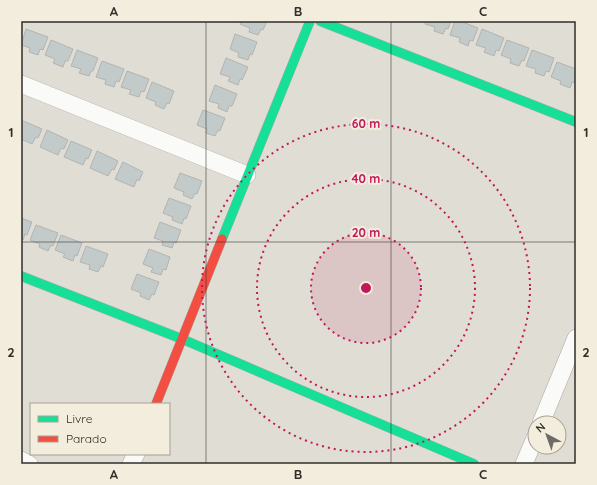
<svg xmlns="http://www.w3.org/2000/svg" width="597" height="485" font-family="Quicksand,sans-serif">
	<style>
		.building { fill: #c3cbca; stroke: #b2b4b2 }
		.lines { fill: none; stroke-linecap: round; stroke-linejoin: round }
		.street-casing { stroke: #aca9a2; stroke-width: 18 }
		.fast-casing { stroke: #aca9a2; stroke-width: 10 }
		.jam-casing { stroke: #aca9a2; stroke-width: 10 }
		.street { stroke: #fafaf9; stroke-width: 17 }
		.fast { stroke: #16e098; stroke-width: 9 }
		.jam { stroke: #f24e42; stroke-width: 9 }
		.grid { fill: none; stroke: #312e28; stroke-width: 1; stroke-opacity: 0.55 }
		.ring { fill: none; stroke: #c2185b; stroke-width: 2; stroke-dasharray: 2 4 }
		.centre { fill: #c2185b; stroke: #f2eddc; stroke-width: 2 }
		.ring-label { font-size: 12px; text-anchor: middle; font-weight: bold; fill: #c2185b; stroke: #f2eddc; stroke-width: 4; stroke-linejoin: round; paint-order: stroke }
		.neatline { fill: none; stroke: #312e28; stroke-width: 1.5 }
		.grid-label { font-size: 13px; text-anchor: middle; font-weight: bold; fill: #312e28 }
	</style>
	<rect width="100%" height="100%" fill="#e0ddd4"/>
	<path class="building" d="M242,21H267L263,30L261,29L258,35L249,32L250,28L240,24Z
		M426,21H451L448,29L446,28L443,34L434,31L435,27L425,24Z
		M455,21H460L478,28L473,41L470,40L468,46L459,42L460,38L450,35Z
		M26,29L48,37L43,50L40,49L38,55L29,52L30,48L21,45Z
		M482,29L504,38L499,51L496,50L494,56L484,52L486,48L476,45Z
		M235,34L257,42L252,55L250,54L248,60L238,57L239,53L230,49Z
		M51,40L73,49L68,61H65L63,67L53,63L55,59L45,55Z
		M507,40L529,48L524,61L522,60L519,66L510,63L511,59L501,55Z
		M77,50L98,58L93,71H91L89,76L79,73L81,69L71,66Z
		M532,50L554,58L549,72L546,71L544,76L535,73L536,69L526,66Z
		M226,58L248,67L242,80L240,79L238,85L228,81L230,77L220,74Z
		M102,61L124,69L119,82L116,81L114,87L105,84L106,80L96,77Z
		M557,62L576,69V78L574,83L572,82L570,88L560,84L561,81L551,77Z
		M127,71L149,79L144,92L141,91L139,97L129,94L131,90L121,87Z
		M152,82L174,91L169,104L167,103L164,109L155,105L156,102L146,98Z
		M215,85L237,94L232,106H229L227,112L218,108L219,104L209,101Z
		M203,110L225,118L220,131L218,130L215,136L206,133L207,129L197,125Z
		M21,121V120L42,129L38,138L36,137L32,144L21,139Z
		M47,130L68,140L64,149L61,148L58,155L40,147Z
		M71,141L92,150L88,159L86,158L83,165L64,157Z
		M97,151L118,161L114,170L112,169L108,176L90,168Z
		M123,162L143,172L139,181L137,179L134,187L115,179Z
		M180,173L202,181L197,194L195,193L192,199L183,195L184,192L174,188Z
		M169,198L191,206L186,219L184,218L182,224L172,220L173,217L163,213Z
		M21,218L32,222L27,235L25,234L23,240L21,239Z
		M160,222L181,230L176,243L174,242L172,248L162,245L163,241L154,238Z
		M36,225L58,233L53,246L51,245L48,251L39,247L40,244L30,240Z
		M61,235L82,243L77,256L75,255L73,261L63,257L65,254L55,250Z
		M86,246L108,254L103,267L101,266L98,272L89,269L90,265L80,262Z
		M149,249L170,257L166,270L163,269L161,275L151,272L153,268L143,264Z
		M137,274L159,282L154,295L152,294L149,300L140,296L141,293L131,289Z"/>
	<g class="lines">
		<g class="street-casing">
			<path id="street" d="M21,84L247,175
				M541,423L576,338
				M21,460L29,464
				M131,464L136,454
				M524,464L535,438"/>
		</g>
		<g class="fast-casing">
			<path id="fast" d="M320,21L576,122
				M222,239L310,21
				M21,276L182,339L474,464"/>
		</g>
		<g class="jam-casing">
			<path id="jam" d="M156,404L222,239"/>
		</g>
		<use href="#street" class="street"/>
		<use href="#fast" class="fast"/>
		<use href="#jam" class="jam"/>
	</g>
	<path class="grid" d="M206,21V464M391,21V464M21,242H576"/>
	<circle cx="366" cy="288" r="55" fill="#c2185b" fill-opacity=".12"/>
	<g class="ring">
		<circle cx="366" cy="288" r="55"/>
		<circle cx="366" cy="288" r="109"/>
		<circle cx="366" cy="288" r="164"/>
	</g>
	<circle cx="366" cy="288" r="6" class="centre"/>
	<g class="ring-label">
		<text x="366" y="128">60 m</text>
		<text x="366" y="183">40 m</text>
		<text x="366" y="237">20 m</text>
	</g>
	<rect width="597" height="485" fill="none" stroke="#f2eddc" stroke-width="44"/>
	<rect x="30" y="403" width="140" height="52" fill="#f2eddc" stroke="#a5a194"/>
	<rect x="38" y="416" width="20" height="6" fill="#16e098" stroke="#a5a194"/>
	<text x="66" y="423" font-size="12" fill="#312e28">Livre</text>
	<rect x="38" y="436" width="20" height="6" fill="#f24e42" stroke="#a5a194"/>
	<text x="66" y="443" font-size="12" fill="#312e28">Parado</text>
	<g transform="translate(547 435) rotate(319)"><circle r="19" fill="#f2eddc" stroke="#a5a194"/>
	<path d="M0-3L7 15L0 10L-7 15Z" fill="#6e6b64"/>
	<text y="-6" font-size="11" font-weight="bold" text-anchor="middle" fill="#312e28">N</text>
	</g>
	<rect x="22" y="22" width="553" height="441" class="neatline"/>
	<g class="grid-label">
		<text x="114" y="16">A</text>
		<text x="298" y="16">B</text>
		<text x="483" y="16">C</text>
		<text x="11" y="137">1</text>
		<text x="586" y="137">1</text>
		<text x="11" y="357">2</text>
		<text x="586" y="357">2</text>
		<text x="114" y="479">A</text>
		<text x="298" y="479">B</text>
		<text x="483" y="479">C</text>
	</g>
</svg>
